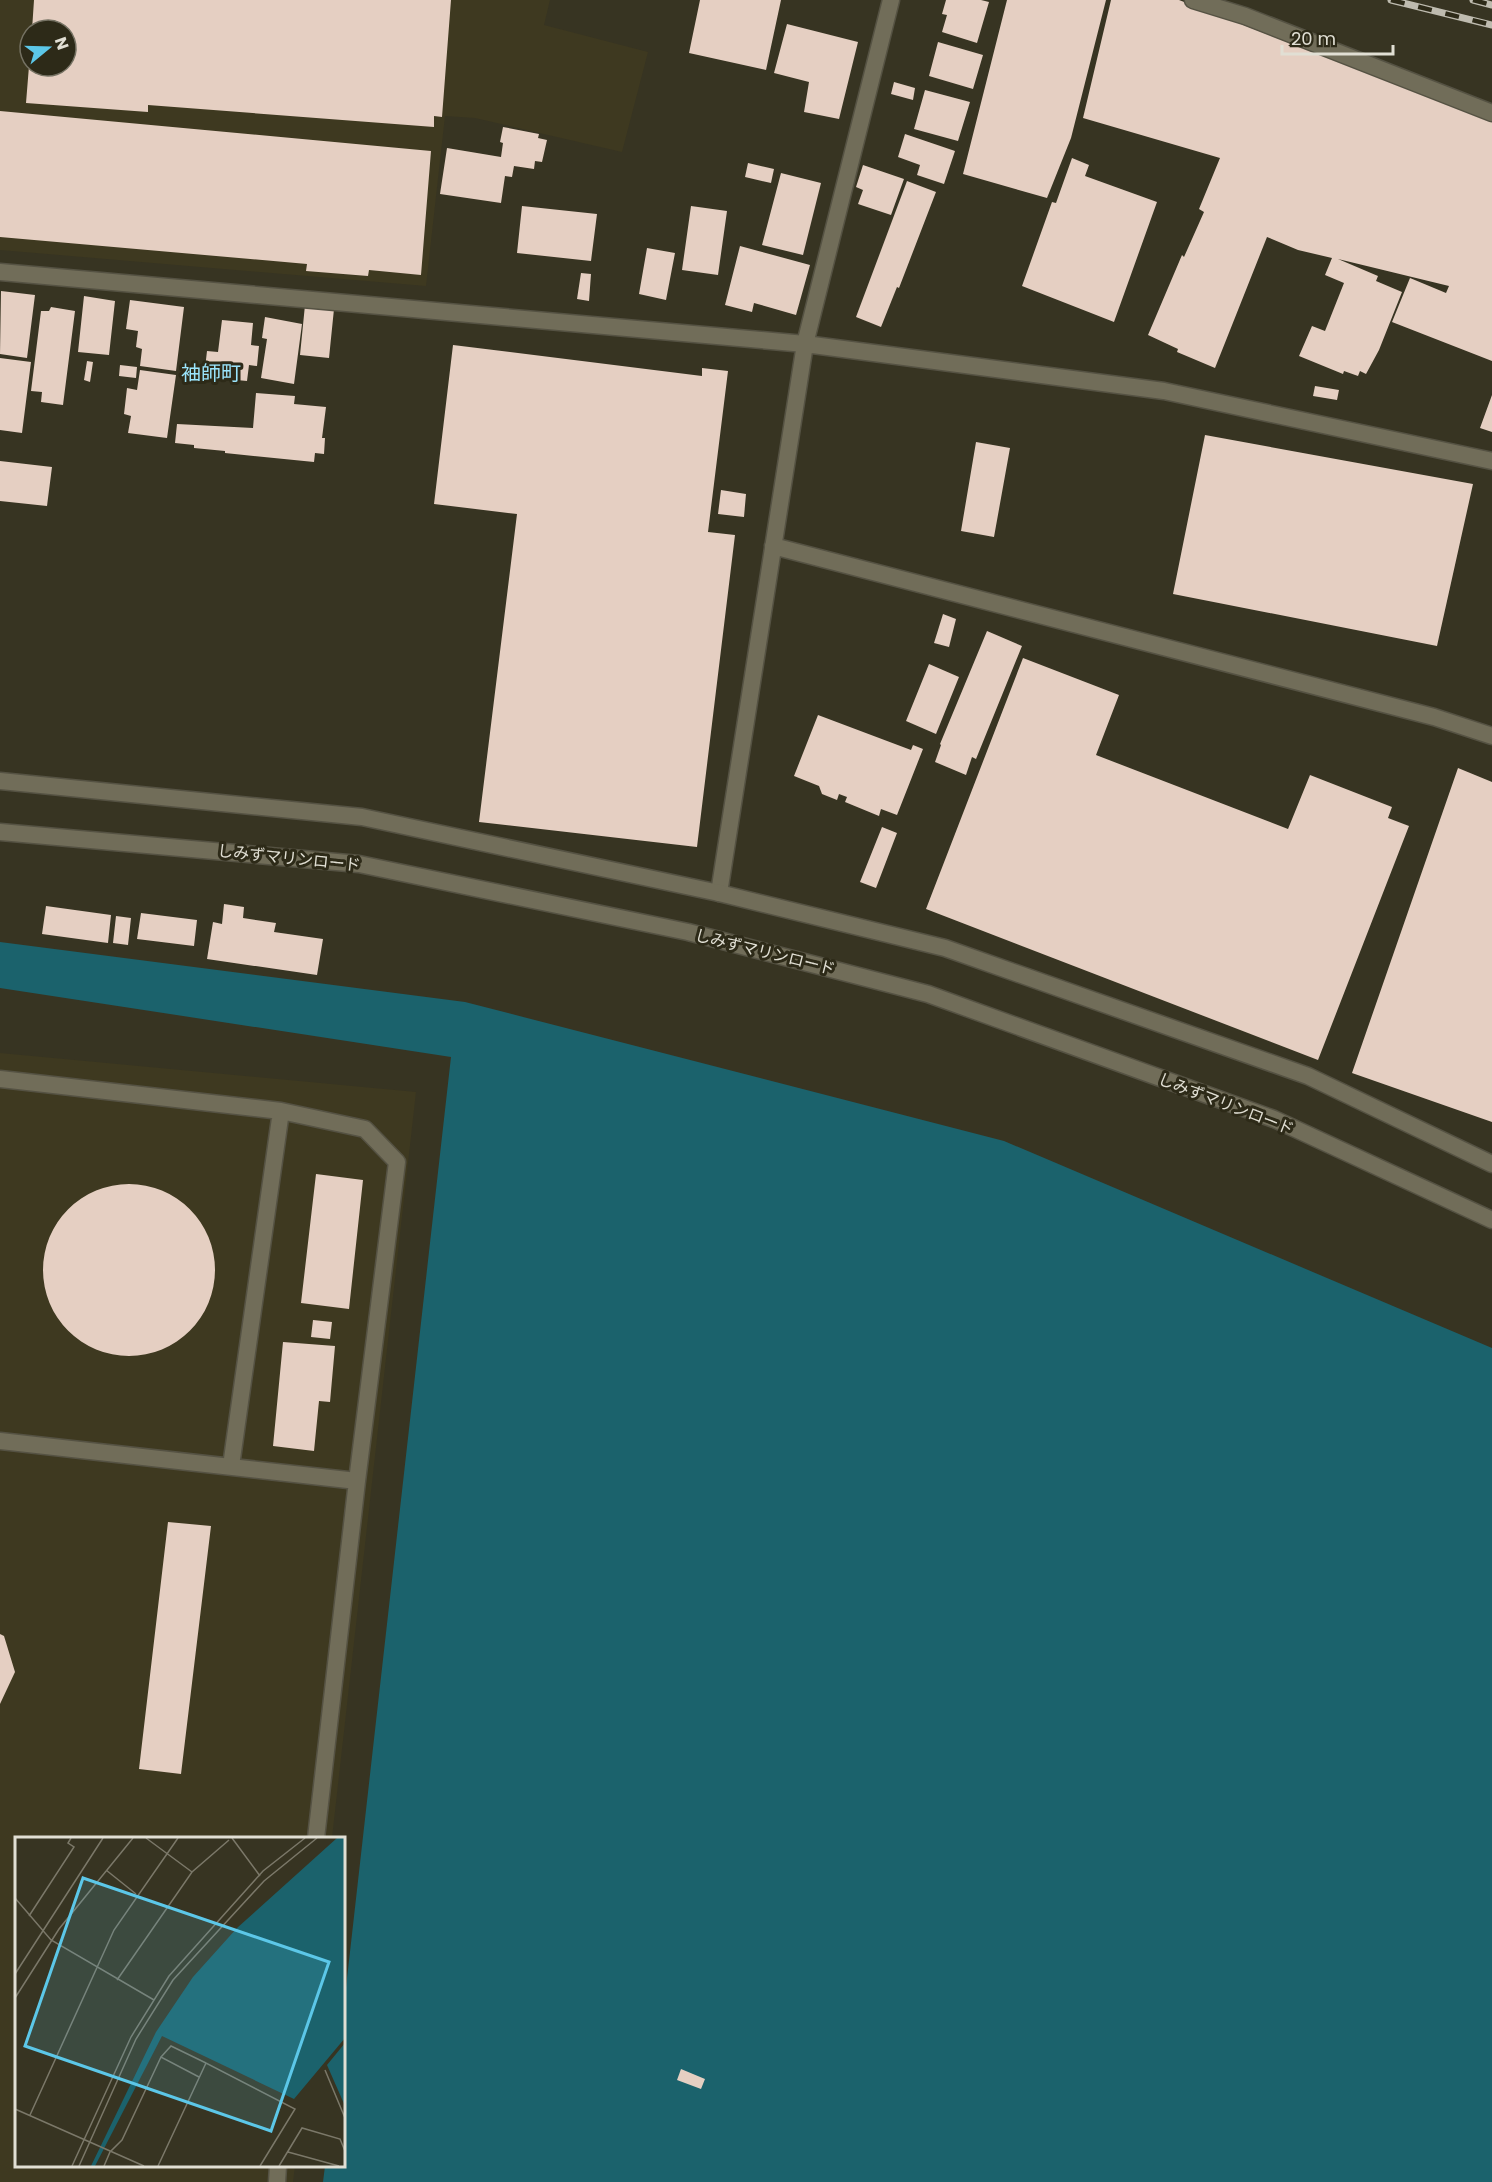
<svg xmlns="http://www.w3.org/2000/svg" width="1492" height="2182" font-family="Poppins,'Noto Sans JP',sans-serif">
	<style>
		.built { fill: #3e3920; fill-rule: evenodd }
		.water { fill: #1b626c }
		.building { fill: #e5cfc2 }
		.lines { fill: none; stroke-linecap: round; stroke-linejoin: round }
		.service-casing { stroke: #555243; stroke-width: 19 }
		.minor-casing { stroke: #555243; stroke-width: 19 }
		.tertiary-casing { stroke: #555243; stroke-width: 19 }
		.service { stroke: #716d59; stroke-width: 16 }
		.minor { stroke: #716d59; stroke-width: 16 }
		.tertiary { stroke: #716d59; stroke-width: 16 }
		.rail-casing { stroke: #bebbaf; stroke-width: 7 }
		.rail { stroke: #2d2a18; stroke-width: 4.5; stroke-dasharray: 14; stroke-linecap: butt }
		.labels { text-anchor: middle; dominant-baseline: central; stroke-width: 6; stroke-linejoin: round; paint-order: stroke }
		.street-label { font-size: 16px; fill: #e1dfd4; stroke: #2d2a18 }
		.quarter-label { font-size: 20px; fill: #9be5fd; stroke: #2d2a18 }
		.inset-road { fill: none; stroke: #7b7869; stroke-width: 1.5 }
		.view { fill: #5cc7e8; fill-opacity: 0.15; stroke: #5cc7e8; stroke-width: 3 }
		.inset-edge { fill: none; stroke: #e1dfd4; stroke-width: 3 }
	</style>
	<rect width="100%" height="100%" fill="#373422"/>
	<path class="built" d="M0,0H550L544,25L648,52L622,152L475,118L445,116L426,286L0,250ZM30,30H66V66H30Z
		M0,1053L416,1092L332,1838H16V2166H295L293,2182H0Z"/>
	<path class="water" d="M0,942L465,1002L1004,1141L1492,1348V2182H323L325,2166H344V2005L451,1057L0,988Z"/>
	<path class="building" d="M34,0H451L442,117L434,116V127L148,105V112L26,103L29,66H66V30H32Z
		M700,0H781L766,70L689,53Z
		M946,0H981L989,2L977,43L942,32L947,15L942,14Z
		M1007,0H1106L1071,138L1047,198L963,174Z
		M1111,0H1179L1492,121V361L1392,322L1410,278L1446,293L1449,286L1338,259L1378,276L1376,281L1402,292L1379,350L1366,374L1360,371L1358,376L1344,371L1343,374L1299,356L1312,326L1325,331L1344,283L1325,275L1332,258L1298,250L1267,237L1215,368L1177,352L1178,349L1148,335L1182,255L1184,257L1204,212L1199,209L1220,158L1083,118Z
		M787,24L858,42L839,119L804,112L809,82L774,73Z
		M938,42L983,55L973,89L929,76Z
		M894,82L915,88L913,100L891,94Z
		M925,90L970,102L958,141L914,129Z
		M0,111L431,151L421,275L369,270L368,276L306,271L307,264L0,237Z
		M503,127L539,134L538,138L547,140L542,162L535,161L534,169L514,166L512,177L505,176L501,203L440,194L447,148L501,157L503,143L500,142Z
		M905,134L955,151L944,184L917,175L920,165L898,157Z
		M1072,158L1089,165L1085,176L1157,202L1114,322L1022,286L1052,202L1056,203Z
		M748,163L774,169L771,183L745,177Z
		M863,165L904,179L891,215L858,204L863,190L856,187Z
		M781,173L821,183L803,255L762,245Z
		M907,181L936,192L899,288L897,287L881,327L856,317Z
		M522,206L597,214L591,261L517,253Z
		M691,206L727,211L718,275L682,270Z
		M740,246L810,265L796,315L754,303L752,312L725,305Z
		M647,248L675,253L666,300L639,294Z
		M581,273L591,274L589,301L577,299Z
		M1,291L35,295L27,358L0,354Z
		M84,296L115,301L109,355L78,352Z
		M130,300L184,307L176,371L140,366L142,349L136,347L138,331L126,329Z
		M305,305L334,309L329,358L300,355Z
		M51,307L75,311L63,405L41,402L42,392L31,391L41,311H49Z
		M265,317L302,324L294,384L261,378L267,339L262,338Z
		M222,320L253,323L251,345L259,346L257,366L249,365L247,381L204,377L207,351L218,352Z
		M453,345L702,376V368L728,371L708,532L735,535L697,847L479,822L517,514L434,504Z
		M0,358L31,362L22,433L0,430Z
		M87,361L93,362L90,382L84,380Z
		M120,365L137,367L136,378L119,376Z
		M140,370L176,375L167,438L128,433L131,416L124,414L127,388L137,390Z
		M1315,386L1339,390L1337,400L1313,396Z
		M256,393L295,396L294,404L326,407L322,438H325L324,454L315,453L314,462L225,453V451L194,448V445L175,443L177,424L253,428Z
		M1492,395V432L1480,428Z
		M1205,435L1473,484L1437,646L1173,594Z
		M976,442L1010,448L994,537L961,531Z
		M0,461L52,467L47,506L0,501Z
		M721,490L746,494L744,517L718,514Z
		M943,614L956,619L949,647L934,643Z
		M987,631L1022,646L976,759L972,757L966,775L935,762L941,745L940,744Z
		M1023,658L1119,695L1096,755L1288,829L1310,775L1392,807L1388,818L1409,826L1318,1060L926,909Z
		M929,664L959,677L936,734L906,721Z
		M818,715L911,750L913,745L923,749L897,815L881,809L879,816L845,802L847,797L839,794L837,800L822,794L819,786L794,776Z
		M1458,768L1492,782V1122L1352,1073Z
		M882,827L897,833L876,888L860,882Z
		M224,904L244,907L243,918L276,923L274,932L323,939L317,975L207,959L213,922L222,924Z
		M46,906L111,915L108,943L42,934Z
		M141,913L197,920L194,946L137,939Z
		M116,916L131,918L128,945L113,943Z
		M316,1174L363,1180L349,1309L301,1303Z
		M43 1270a86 86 0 1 1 172 0a86 86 0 1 1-172 0Z
		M313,1320L332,1322L330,1339L311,1337Z
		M283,1342L335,1346L330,1402L319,1401L314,1451L273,1446Z
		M168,1522L211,1526L181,1774L139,1769Z
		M0,1634L4,1636L15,1672L0,1704Z
		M681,2069L705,2079L701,2089L677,2080Z"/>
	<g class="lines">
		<g class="service-casing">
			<path id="service" d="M0,1079L281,1111L231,1466
				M281,1111L365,1129L397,1162L357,1481
				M0,1441L357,1481L316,1838
				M277,2182L278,2166"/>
		</g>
		<g class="minor-casing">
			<path id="minor" d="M1193,0L1245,16L1492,113
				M0,272L805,344L1164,391L1492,461
				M773,546L1434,717L1492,736
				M719,893L805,344L891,0"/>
		</g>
		<g class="tertiary-casing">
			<path id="tertiary" d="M0,781L362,817L719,893L945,948L1308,1076L1492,1164
				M0,832L359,864L688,932L928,994L1274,1119L1492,1220"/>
		</g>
		<use href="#service" class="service"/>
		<use href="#minor" class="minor"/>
		<use href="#tertiary" class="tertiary"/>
		<g class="rail-casing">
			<path id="rail" d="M1391,0L1492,25
				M1473,0L1492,5"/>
		</g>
		<use href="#rail" class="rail"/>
	</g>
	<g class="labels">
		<g class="street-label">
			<text transform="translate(289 858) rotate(6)">しみずマリンロード</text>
			<text transform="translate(765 952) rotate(14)">しみずマリンロード</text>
			<text transform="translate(1226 1104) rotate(21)">しみずマリンロード</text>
		</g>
		<g class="quarter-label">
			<text x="211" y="373">袖師町</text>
		</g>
	</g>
	<g transform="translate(15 1837)">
		<rect width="330" height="330" fill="#373422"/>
		<path d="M322,1H330V201L279,262L147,199L80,329H76L141,195L178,140L222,91ZM330,206V269L312,228Z" fill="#1b626c"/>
		<path class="inset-road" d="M131,1L177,35M217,1L245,39M91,33L121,57M0,61L36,103L139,163M14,79L59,10L53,6L56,1M0,137L88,1M102,143L177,35L214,3M0,161L44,92L118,1M146,220L156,209L191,226M310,233L330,281M0,272L129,329M15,278L99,93L163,1M273,315L324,329M57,329L116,200L154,139L248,34L290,1M64,329L121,202L158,143L249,44L302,1M89,329L95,315L107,303L146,220L184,240M143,329L191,226L280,272L245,329M264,329L287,291L325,302L330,314"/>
		<path class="view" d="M68,41L314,125L256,294L10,209Z"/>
		<rect width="330" height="330" class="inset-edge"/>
	</g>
	<g transform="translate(48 48) rotate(71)"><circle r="28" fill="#2d2a18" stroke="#757263" stroke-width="1.5"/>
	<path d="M0-4.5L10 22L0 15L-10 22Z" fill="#5cc7e8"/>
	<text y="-9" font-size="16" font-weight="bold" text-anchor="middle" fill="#e1dfd4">N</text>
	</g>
	<path d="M1282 45v9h111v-9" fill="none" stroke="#e1dfd4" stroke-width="3"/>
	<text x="1291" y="45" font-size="18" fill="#e1dfd4" stroke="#2d2a18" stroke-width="4.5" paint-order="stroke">20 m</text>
</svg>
